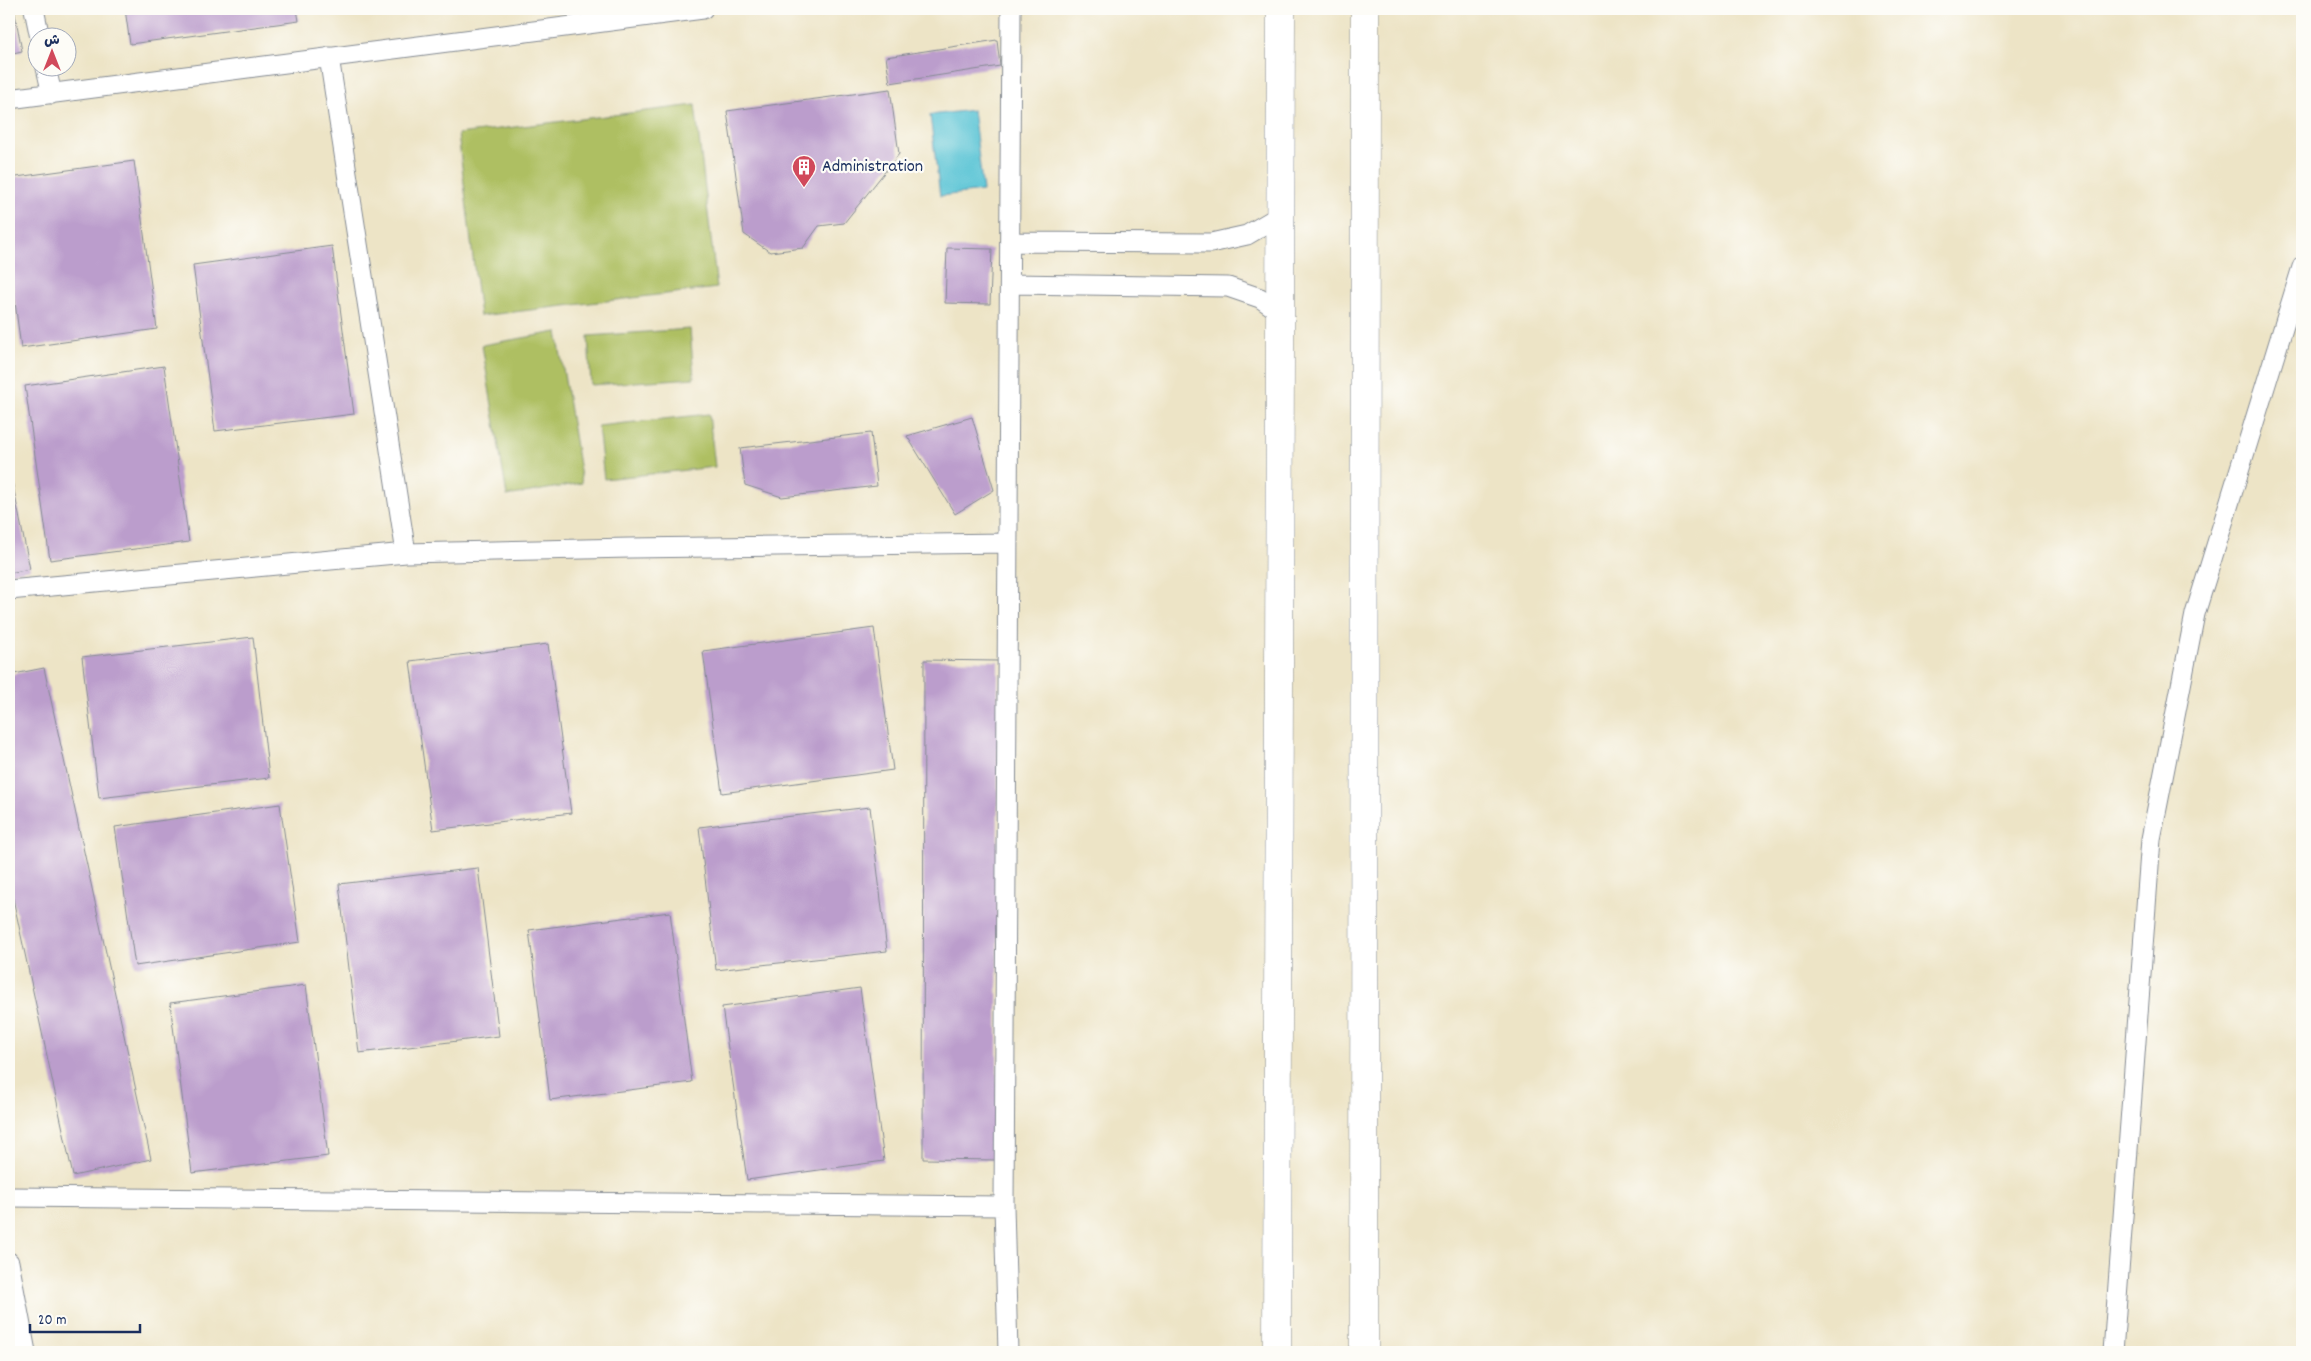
<svg xmlns="http://www.w3.org/2000/svg" width="2311" height="1361" font-family="Dekko,'Playpen Sans Arabic',sans-serif">
	<style>
		.green { fill: #aebf62; stroke: #647760 }
		.water { fill: #5ac4d5; stroke: #3a7a9a }
		.building { fill: #bb9dcc }
		.lines { fill: none; stroke-linecap: round; stroke-linejoin: round }
		.lane-casing { stroke: #848a92; stroke-width: 21 }
		.street-casing { stroke: #848a92; stroke-width: 29 }
		.lane { stroke: #fff; stroke-width: 19 }
		.street { stroke: #fff; stroke-width: 28 }
		.labels { text-anchor: middle; dominant-baseline: central; stroke-width: 4.5; stroke-linejoin: round; paint-order: stroke }
		.poi-label { font-size: 18px; fill: #1b2f5e; stroke: #fdfcf7; text-anchor: start }
	</style>
	<rect width="100%" height="100%" fill="#fdfcf7"/>
	<filter id="ink" filterUnits="userSpaceOnUse"><feTurbulence type="fractalNoise" baseFrequency=".02" numOctaves="2"/><feDisplacementMap in="SourceGraphic" scale="10" xChannelSelector="R" yChannelSelector="G"/><feConvolveMatrix kernelMatrix="1 2 1 2 8 2 1 2 1" color-interpolation-filters="sRGB"/></filter>
	<filter id="wash" filterUnits="userSpaceOnUse"><feTurbulence type="fractalNoise" baseFrequency=".0096" numOctaves="4" result="noise"/><feDisplacementMap in="SourceGraphic" scale="20" xChannelSelector="R" yChannelSelector="G"/><feGaussianBlur stdDeviation="1.12" result="paint"/><feColorMatrix in="noise" values="0 0 0 0 0 0 0 0 0 0 0 0 0 0 0 0 0 1.4 0 .05"/><feComposite in="paint" operator="in"/></filter>
	<g filter="url(#wash)">
		<rect width="100%" height="100%" fill="#ede4c6"/>
		<path class="green" d="M695,105L717,288L480,316L458,134Z
			M690,329L694,378L591,385L588,336Z
			M557,332L582,483L507,496L482,345Z
			M709,414L715,467L604,479L598,426Z"/>
		<path class="water" d="M973,110L983,191L940,196L930,115Z"/>
		<g id="blocks">
			<path class="building" d="M9,9H14L22,51L9,54Z
				M125,9H297L299,21L130,44Z
				M997,40L1000,66L890,83L886,57Z
				M890,89L899,154L844,223L819,226L803,248L770,252L744,234L727,111Z
				M134,161L157,329L21,348L9,256V178Z
				M332,246L354,414L215,431L193,265Z
				M947,248L992,249L990,304L945,303Z
				M164,366L189,542L50,560L25,386Z
				M972,417L994,490L955,514L907,436Z
				M871,433L877,486L782,497L745,485L740,448Z
				M9,466L30,569L9,573Z
				M874,628L893,770L722,793L703,651Z
				M253,637L269,778L99,798L82,657Z
				M548,644L571,813L433,830L410,661Z
				M924,660L998,661L997,1160L923,1159Z
				M44,668L151,1159L73,1176L9,880V675Z
				M280,804L300,942L135,966L115,827Z
				M870,807L887,951L716,970L699,827Z
				M478,868L499,1036L359,1053L339,884Z
				M670,912L692,1082L550,1100L529,930Z
				M306,985L328,1156L192,1173L170,1003Z
				M860,988L884,1161L747,1180L722,1007Z"/>
		</g>
	</g>
	<g filter="url(#ink)">
		<use href="#blocks" fill-opacity="0" stroke="#848a92" stroke-width="1"/>
		<g class="lines">
			<g class="lane-casing">
				<path id="lane" d="M34,9L40,38
					M329,57L406,553
					M46,68L52,94
					M9,99L703,9
					M1010,242L1211,243L1247,235L1281,215
					M1010,284L1228,287L1260,298L1280,312
					M9,590L406,553L630,548L1008,543
					M9,1197L1004,1206
					M9,1262L26,1352
					M1008,1352L1004,1206L1011,9
					M2113,1352L2151,839L2195,614L2302,267"/>
			</g>
			<g class="street-casing">
				<path id="street" d="M1277,1352L1281,9
					M1364,1352L1365,9"/>
			</g>
			<use href="#lane" class="lane"/>
			<use href="#street" class="street"/>
		</g>
	</g>
	<defs>
		<g id="building-pin" transform="scale(1.25)"><path d="M0 17L-7.5 6A9.5 9.5 0 1 1 7.5 6Z" fill="#d1495b" stroke="#fdfcf7"/><path d="M-4-6H4V6H1V3H-1V6H-4ZM-2.5-4.3h1.7v1.8h-1.7ZM.8-4.3h1.7v1.8H.8ZM-2.5-1h1.7V.8h-1.7ZM.8-1h1.7V.8H.8Z" fill="#fff"/></g>
	</defs>
	<g fill-rule="evenodd">
		<use href="#building-pin" x="804" y="167"/>
	</g>
	<g class="labels">
		<g class="poi-label">
			<text x="822" y="167">Administration</text>
		</g>
	</g>
	<rect width="2311" height="1361" fill="none" stroke="#fdfcf7" stroke-width="30"/>
	<g transform="translate(52 52)"><circle r="24" fill="#fdfcf7" stroke="#a3aaba"/>
	<path d="M0-4L9 19L0 12L-9 19Z" fill="#d1495b"/>
	<text y="-8" font-size="14" font-weight="bold" text-anchor="middle" fill="#1b2f5e">ش</text>
	</g>
	<path d="M30 1324v8h110v-8" fill="none" stroke="#1b2f5e" stroke-width="2.5"/>
	<text x="38" y="1324" font-size="15" fill="#1b2f5e" stroke="#fdfcf7" stroke-width="4" paint-order="stroke">20 m</text>
</svg>
